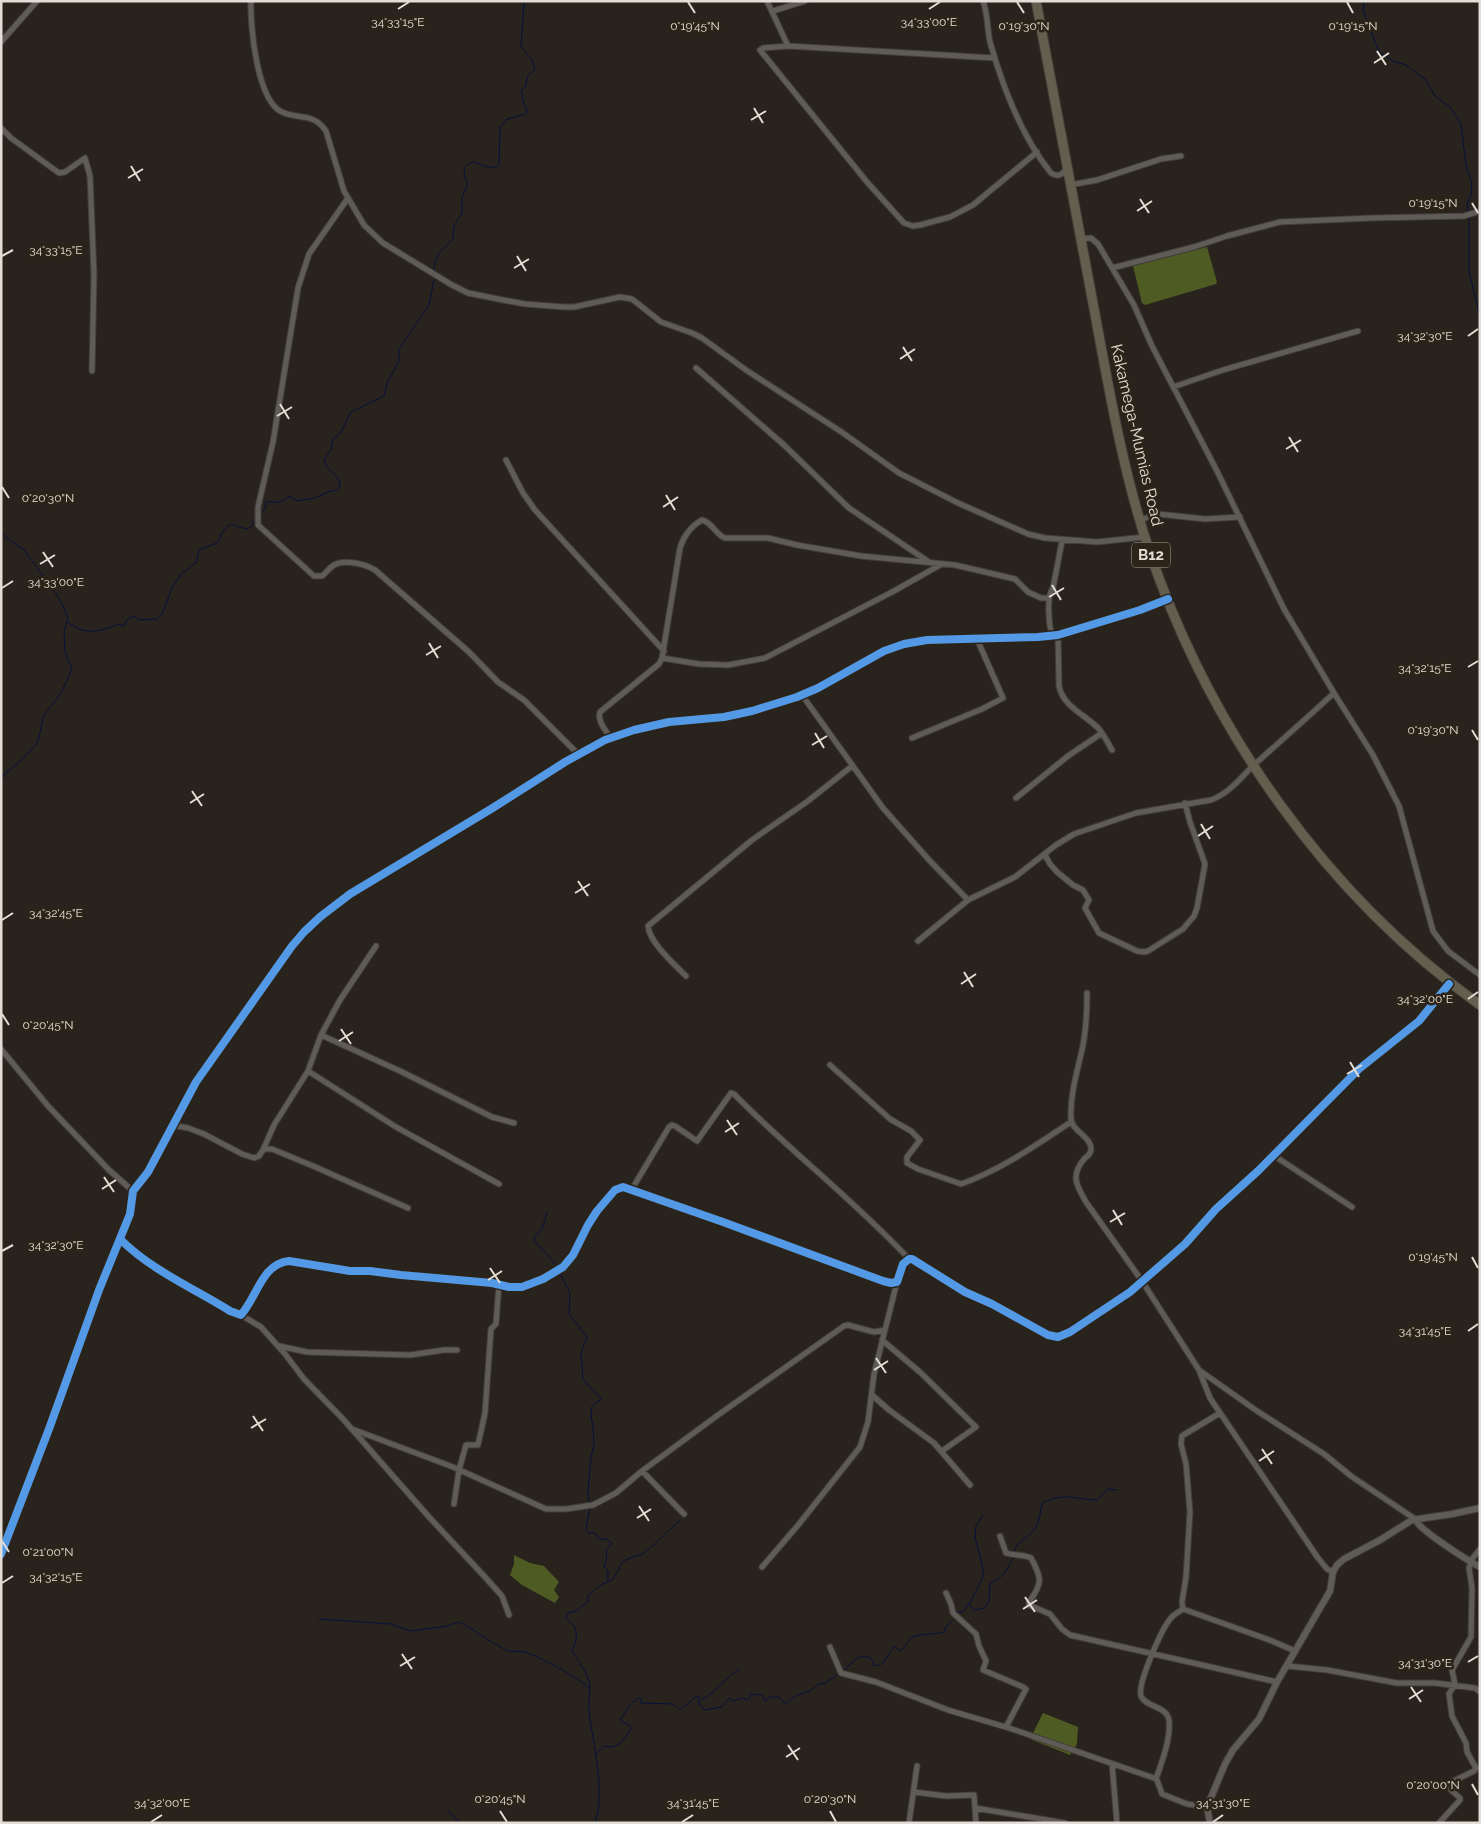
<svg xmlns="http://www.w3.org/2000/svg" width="1481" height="1824" font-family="Raleway,sans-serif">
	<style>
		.forest { fill: #4e5c23 }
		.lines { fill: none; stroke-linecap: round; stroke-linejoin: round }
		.stream { stroke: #06113c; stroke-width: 1 }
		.minor-casing { stroke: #423e39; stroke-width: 7 }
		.tertiary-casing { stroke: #423e39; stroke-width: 8 }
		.trunk-casing { stroke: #423e39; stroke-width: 11 }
		.minor { stroke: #5f5b57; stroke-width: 5 }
		.tertiary { stroke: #5f5b57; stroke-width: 6 }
		.trunk { stroke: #645e4e; stroke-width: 9 }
		.cycleway-casing { stroke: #2c2418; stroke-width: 11 }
		.cycleway { stroke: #5399e6; stroke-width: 8 }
		.ticks { fill: none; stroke: #e3ddd5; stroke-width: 2 }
		.labels { text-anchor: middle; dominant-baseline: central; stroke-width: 5; stroke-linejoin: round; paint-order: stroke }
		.shield { fill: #2c2418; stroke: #aca69c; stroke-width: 1 }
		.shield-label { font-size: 15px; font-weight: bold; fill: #e3ddd5 }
		.street-label { font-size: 16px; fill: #e3ddd5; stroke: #2c2418 }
		.ticks-label { font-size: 12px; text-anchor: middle; fill: #e3ddd5; stroke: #2c2418; stroke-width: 5; stroke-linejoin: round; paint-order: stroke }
	</style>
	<rect width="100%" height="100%" fill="#28231c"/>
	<path class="forest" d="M1207,247L1217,282L1216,284L1145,305L1142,303L1133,266Z
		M514,1555L530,1563L544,1566L559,1582L554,1590L559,1597L555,1603L522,1585L510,1575L514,1564Z
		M1043,1713L1078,1727L1077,1744L1070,1755L1030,1739Z"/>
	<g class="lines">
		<path class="stream" d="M1364,1L1363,10L1377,47L1380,52L1393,61L1406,65L1426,80L1435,96L1451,108L1461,124L1466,165L1472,183L1471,195L1467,204L1468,212
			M1469,216V272L1480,316
			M434,272C434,253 441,252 453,239L454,226L462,213V197L468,184C463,174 461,166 473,162C482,164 491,171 499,165L500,127L507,119L526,114L527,110L524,104L521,91L525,87L528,76L535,69L532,60L521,47L524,1
			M261,514L265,509L266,502H280L290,496L297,501L315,498L328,492L337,490L340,487C340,474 327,472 324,460L331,450L333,439L341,432L351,412L384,396L387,383L399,361V349L429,305L434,280
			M1,532L4,536L24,550L57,595L64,608L68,618L64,631L65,652L72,669L61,693L43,717L39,738L36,744L25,757L5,774L1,780
			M68,623C73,625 77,629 82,630C91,633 109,630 117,624L124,626L127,620L134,616L139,620L157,619L162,614L172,588L181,574L196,563L199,550L217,543C222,536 222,528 231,524C241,527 251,534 254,521
			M547,1213L542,1229L536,1235L534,1240L557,1266
			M560,1273L570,1293L569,1314L587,1337L581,1353L583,1379L601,1399L592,1406L591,1414L593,1428L594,1445L591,1457L588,1491L589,1502
			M590,1506C590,1515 586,1521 586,1530L589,1533H595L599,1539H606L612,1543L606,1551L607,1557L604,1567L608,1570V1582C600,1584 593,1591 588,1596V1602L572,1613L569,1612L566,1617C568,1621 572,1623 574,1626C579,1634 575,1643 572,1651C577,1658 587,1673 589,1681C591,1690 588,1702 589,1712C593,1744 606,1792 595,1823
			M1014,1553C1016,1540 1027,1539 1034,1530C1040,1523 1040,1512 1042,1503C1066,1492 1073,1499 1097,1500L1108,1489L1117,1490
			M608,1582L612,1580C616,1575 619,1568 622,1563C627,1557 638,1557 644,1553C657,1544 667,1530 680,1521
			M969,1605L983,1577V1569L975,1537L976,1526L983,1515
			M957,1613L964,1611L968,1604L975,1610L985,1608L989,1601L990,1584L1004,1574L1014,1557
			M319,1619L391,1624L411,1631L447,1626L459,1622C474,1629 495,1646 509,1651C514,1652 520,1651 524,1652C535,1654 581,1679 588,1687
			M842,1672C853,1664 855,1653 871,1658L874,1665L878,1666L883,1663L894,1646L900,1651C905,1647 907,1642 911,1638C916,1633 936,1635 944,1632L945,1628L954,1619
			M701,1700C716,1692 725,1679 739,1669
			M595,1754L605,1746L612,1747L621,1743L631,1729L628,1724L622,1722L621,1719L628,1707L637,1698H641V1703L673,1704L680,1710L696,1697L699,1696V1703L704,1710L722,1707L729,1698L733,1701L742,1698L748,1700L750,1698V1694L762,1695L765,1701L770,1697H779L783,1702L787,1703C796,1692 810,1694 819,1684L825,1683L839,1674
			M448,1810L460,1823"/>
		<g class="minor-casing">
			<path id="minor" d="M251,1C250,26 257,101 282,112C300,120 313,112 326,131L344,191L364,225L383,243L452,285L468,293L503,300L525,304L564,307H574L620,297L632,299L661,322L692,333L702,338L746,370L843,433L899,473L958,503L1028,534L1045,538L1097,542L1145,537
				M767,1L788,46
				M983,1C988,14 987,28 990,42C1003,88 1021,136 1051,173C1058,178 1062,174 1067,169
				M773,11L805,1
				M1,42L37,1
				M995,58L788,46L763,48L760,50L867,182L904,223L913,226L920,225L950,217L973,205L1037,152
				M1,128L11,138L59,173L65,172L85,158L90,176L94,275L92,371
				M1070,185L1097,180L1161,159L1181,156
				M348,198L309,254L298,288L273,442L258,507V525L314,576H322C326,573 329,568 334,565C345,559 365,564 375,570L469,652L498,682L524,700L578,754
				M1112,268L1194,247L1227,236L1280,222L1372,218L1464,216L1480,211
				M696,368L784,445L849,508L929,562
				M1173,387L1223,370L1358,331
				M506,460L523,493L535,510L664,651
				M1140,520L1158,514L1205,519L1240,517
				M1058,635L1059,686C1063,707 1086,715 1099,729C1104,735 1108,743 1112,750
				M1052,636C1049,625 1046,596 1053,588L1062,541
				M662,658L699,664L728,665L765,658L894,591L940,565
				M1334,693L1373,755L1399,806L1433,931L1448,951L1480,975
				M802,695L883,808L930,861L968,900
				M611,738C606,731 597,721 600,712L659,664L662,658L680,548C683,537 691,526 702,520C713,523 715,534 725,538H768L797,545L861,556L955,565L1015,579L1028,592L1041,598H1049
				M912,738L982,709L1003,698L977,639
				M1016,798L1068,756L1102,733
				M1045,855L1050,864L1057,872L1073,885L1083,890L1089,900L1085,908L1099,933L1137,951L1144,952L1148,951L1183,929L1194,916L1197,908L1205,864L1190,822L1185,803
				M918,941L968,900L1015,877L1056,845L1074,834L1136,813L1211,800C1230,793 1242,776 1256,763C1282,740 1308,717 1334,693L1284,609L1217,471L1152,346L1134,305L1098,244L1091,238L1081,239
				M686,976C675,965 649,942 648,926L752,840L808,801L852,766
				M1087,993C1087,1013 1086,1032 1082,1050C1077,1072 1070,1095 1071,1118C1071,1131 1091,1136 1091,1149C1091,1153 1088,1156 1085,1158C1070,1175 1076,1185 1086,1202L1142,1281L1199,1370L1257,1411L1324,1454L1351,1476L1415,1519
				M321,1035L340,1000L376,946
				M1,1049L48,1106L109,1170L133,1191
				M830,1065L890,1119L911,1131L920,1140L907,1157V1163L918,1169L961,1184C1001,1170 1036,1145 1071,1122
				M308,1071L396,1127L499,1184
				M172,1125L188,1128L204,1134L242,1154L254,1158L259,1156L263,1150L274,1125L308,1071L321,1035L400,1071L492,1117L514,1123
				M264,1149H272L313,1166L408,1208
				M1273,1155L1352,1207
				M632,1189L669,1127L672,1125L675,1126L697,1141L731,1093L734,1094C790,1151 854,1200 909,1259
				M120,1239C151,1270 193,1288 230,1311L241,1315C258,1295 262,1264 289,1261L350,1271H370L401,1275L492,1283L509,1287H522L543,1279L563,1267L573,1255L588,1225L597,1211L615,1190L623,1187L723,1222L883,1281L891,1283L897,1282L903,1264L909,1259H912L965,1292L992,1304L1048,1335L1058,1337L1070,1332L1130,1292L1185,1244L1216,1209L1258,1171L1359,1069L1419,1021L1449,984
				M241,1315L261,1327L285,1354L304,1379L343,1419L429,1517L485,1577L502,1596L509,1615
				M882,1340L921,1373L976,1427L942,1451
				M279,1346L307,1352L410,1355L444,1350H457
				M1199,1370L1210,1398L1318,1558L1327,1569L1333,1572
				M873,1396L889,1410L934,1443L970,1485
				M1220,1413L1185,1434L1182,1436L1181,1444L1186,1464L1190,1512L1186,1577L1182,1602L1183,1609L1272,1641L1295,1651
				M352,1429L453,1467L546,1509H566L593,1505L616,1493L642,1471L718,1415L844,1326L848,1325L874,1332L885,1330
				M642,1471L684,1514
				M454,1504L459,1470L466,1445H478L485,1413L491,1329L496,1324L499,1284
				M1000,1536L1006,1553C1015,1556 1022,1554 1031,1558C1042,1578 1043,1583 1029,1602V1605L1050,1614L1062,1629L1070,1635L1277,1682
				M1,1554L49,1429L99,1290L130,1214L133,1191L148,1172L196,1082L292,946L304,932L320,917L350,894L491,809L565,762L605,740L634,730L669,722L724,717L752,711L797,697L818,688L884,651L904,644L927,640L1038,637L1058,635L1140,610L1168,599
				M762,1567L799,1524L860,1447L868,1422L874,1374L897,1282
				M946,1593L951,1604L953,1613L976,1634L979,1646L986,1661L983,1670L1023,1687L1026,1689L1006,1727
				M830,1647L841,1673L876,1682L948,1710L1009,1728L1154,1778L1157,1780L1162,1794L1187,1804L1207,1807
				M1287,1666L1327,1670L1397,1683H1435L1475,1688L1480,1692
				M1112,1764L1117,1823
				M1156,1779C1162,1761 1171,1739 1169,1720C1167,1706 1145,1707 1141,1696C1137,1684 1162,1628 1171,1618C1174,1614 1179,1612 1183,1609
				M914,1792L946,1796L974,1795L975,1808L1065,1823
				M975,1808L976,1823
				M909,1823L917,1766
				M1439,1823L1460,1800V1798L1451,1790L1450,1783L1474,1771L1476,1768L1467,1752L1466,1743L1452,1716L1449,1694L1455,1684L1452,1670L1471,1637L1472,1588L1469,1568L1472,1559L1480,1549"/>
		</g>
		<g class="tertiary-casing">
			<path id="tertiary" d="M1415,1519C1419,1530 1467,1560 1480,1567
				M1210,1823L1207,1807L1225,1764L1233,1750L1259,1719L1277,1682L1330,1591L1333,1572L1337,1565L1344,1559L1380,1540L1412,1520L1452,1514L1480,1508"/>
		</g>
		<g class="trunk-casing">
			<path id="trunk" d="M1036,1C1055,100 1074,199 1092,298C1108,383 1122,470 1150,553C1211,731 1326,895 1480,1005"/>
		</g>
		<use href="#minor" class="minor"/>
		<use href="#tertiary" class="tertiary"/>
		<use href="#trunk" class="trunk"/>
		<g class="cycleway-casing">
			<path id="cycleway" d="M120,1239C151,1270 193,1288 230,1311L241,1315C258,1295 262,1264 289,1261L350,1271H370L401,1275L492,1283L509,1287H522L543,1279L563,1267L573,1255L588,1225L597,1211L615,1190L623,1187L723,1222L883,1281L891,1283L897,1282L903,1264L909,1259H912L965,1292L992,1304L1048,1335L1058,1337L1070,1332L1130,1292L1185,1244L1216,1209L1258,1171L1359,1069L1419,1021L1449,984
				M1,1554L49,1429L99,1290L130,1214L133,1191L148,1172L196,1082L292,946L304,932L320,917L350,894L491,809L565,762L605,740L634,730L669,722L724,717L752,711L797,697L818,688L884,651L904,644L927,640L1038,637L1058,635L1140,610L1168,599"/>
		</g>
		<use href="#cycleway" class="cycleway"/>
	</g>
	<path class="ticks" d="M688,2L695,13M1017,2L1024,13M1347,2L1353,13M398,9L409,2M929,9L940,2M1377,51L1386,65M1374,63L1389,53M754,108L763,123M751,120L766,111M131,166L140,181M128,178L143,169M1140,199L1149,213M1472,203L1478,213M1137,211L1152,201M2,256L13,250M517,256L526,271M514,268L529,259M1468,336L1478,329M903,347L912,361M900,359L915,349M280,404L289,419M277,416L292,407M1289,437L1298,452M1286,449L1301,440M2,487L9,498M666,495L675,510M663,507L678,497M43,552L53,567M40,564L55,555M1052,585L1061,600M2,588L13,581M1049,597L1064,588M429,643L438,658M426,655L441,646M1468,667L1478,661M1472,730L1478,740M815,733L824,748M812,745L827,736M192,791L202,806M190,803L204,794M1201,824L1210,839M1198,836L1213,826M578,881L588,896M575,893L590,884M2,920L13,913M964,972L973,987M961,984L976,974M1468,999L1478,992M2,1014L9,1025M341,1029L351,1044M339,1041L353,1032M1350,1062L1359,1077M1347,1074L1362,1065M727,1120L737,1135M725,1132L739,1123M104,1177L114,1192M102,1189L116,1180M1113,1210L1122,1225M1110,1222L1125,1213M2,1251L13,1245M1472,1257L1478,1268M490,1268L500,1283M488,1280L502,1271M1468,1331L1478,1324M876,1358L886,1373M874,1370L888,1361M253,1416L263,1431M251,1428L266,1419M1262,1449L1272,1464M1259,1461L1274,1451M639,1506L649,1521M637,1518L651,1509M2,1541L9,1552M2,1583L13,1576M1025,1597L1035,1612M1023,1609L1037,1600M402,1654L412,1669M1468,1662L1478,1656M400,1666L415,1657M1411,1687L1421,1702M1409,1699L1423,1690M788,1745L798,1760M786,1757L800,1748M1472,1784L1478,1795M500,1811L507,1822M830,1811L836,1822M151,1822L162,1815M682,1822L693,1815M1213,1822L1223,1815"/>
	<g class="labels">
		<rect class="shield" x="1132" y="542.5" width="38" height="25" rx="4"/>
		<g class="shield-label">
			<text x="1151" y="555">B12</text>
		</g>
		<g class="street-label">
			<text transform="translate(1137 435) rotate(77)">Kakamega-Mumias Road</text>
		</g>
	</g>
	<g class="ticks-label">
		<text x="398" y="26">34°33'15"E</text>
		<text x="929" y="26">34°33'00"E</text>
		<text x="1353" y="30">0°19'15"N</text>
		<text x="695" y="30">0°19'45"N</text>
		<text x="1024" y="30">0°19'30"N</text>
		<text x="1433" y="207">0°19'15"N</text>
		<text x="56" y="254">34°33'15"E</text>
		<text x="1425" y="340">34°32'30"E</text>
		<text x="48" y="502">0°20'30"N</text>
		<text x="56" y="586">34°33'00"E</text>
		<text x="1425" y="672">34°32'15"E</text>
		<text x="1433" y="734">0°19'30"N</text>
		<text x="56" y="917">34°32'45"E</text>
		<text x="1425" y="1003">34°32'00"E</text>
		<text x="48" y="1029">0°20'45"N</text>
		<text x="56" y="1249">34°32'30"E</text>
		<text x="1433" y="1261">0°19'45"N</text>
		<text x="1425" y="1335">34°31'45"E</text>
		<text x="48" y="1556">0°21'00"N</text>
		<text x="56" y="1581">34°32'15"E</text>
		<text x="1425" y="1667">34°31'30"E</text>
		<text x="1433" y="1789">0°20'00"N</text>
		<text x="500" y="1803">0°20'45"N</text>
		<text x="830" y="1803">0°20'30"N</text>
		<text x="162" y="1807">34°32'00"E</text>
		<text x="693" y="1807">34°31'45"E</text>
		<text x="1223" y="1807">34°31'30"E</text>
	</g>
	<rect width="1481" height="1824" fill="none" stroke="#e3ddd5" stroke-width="5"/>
</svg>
